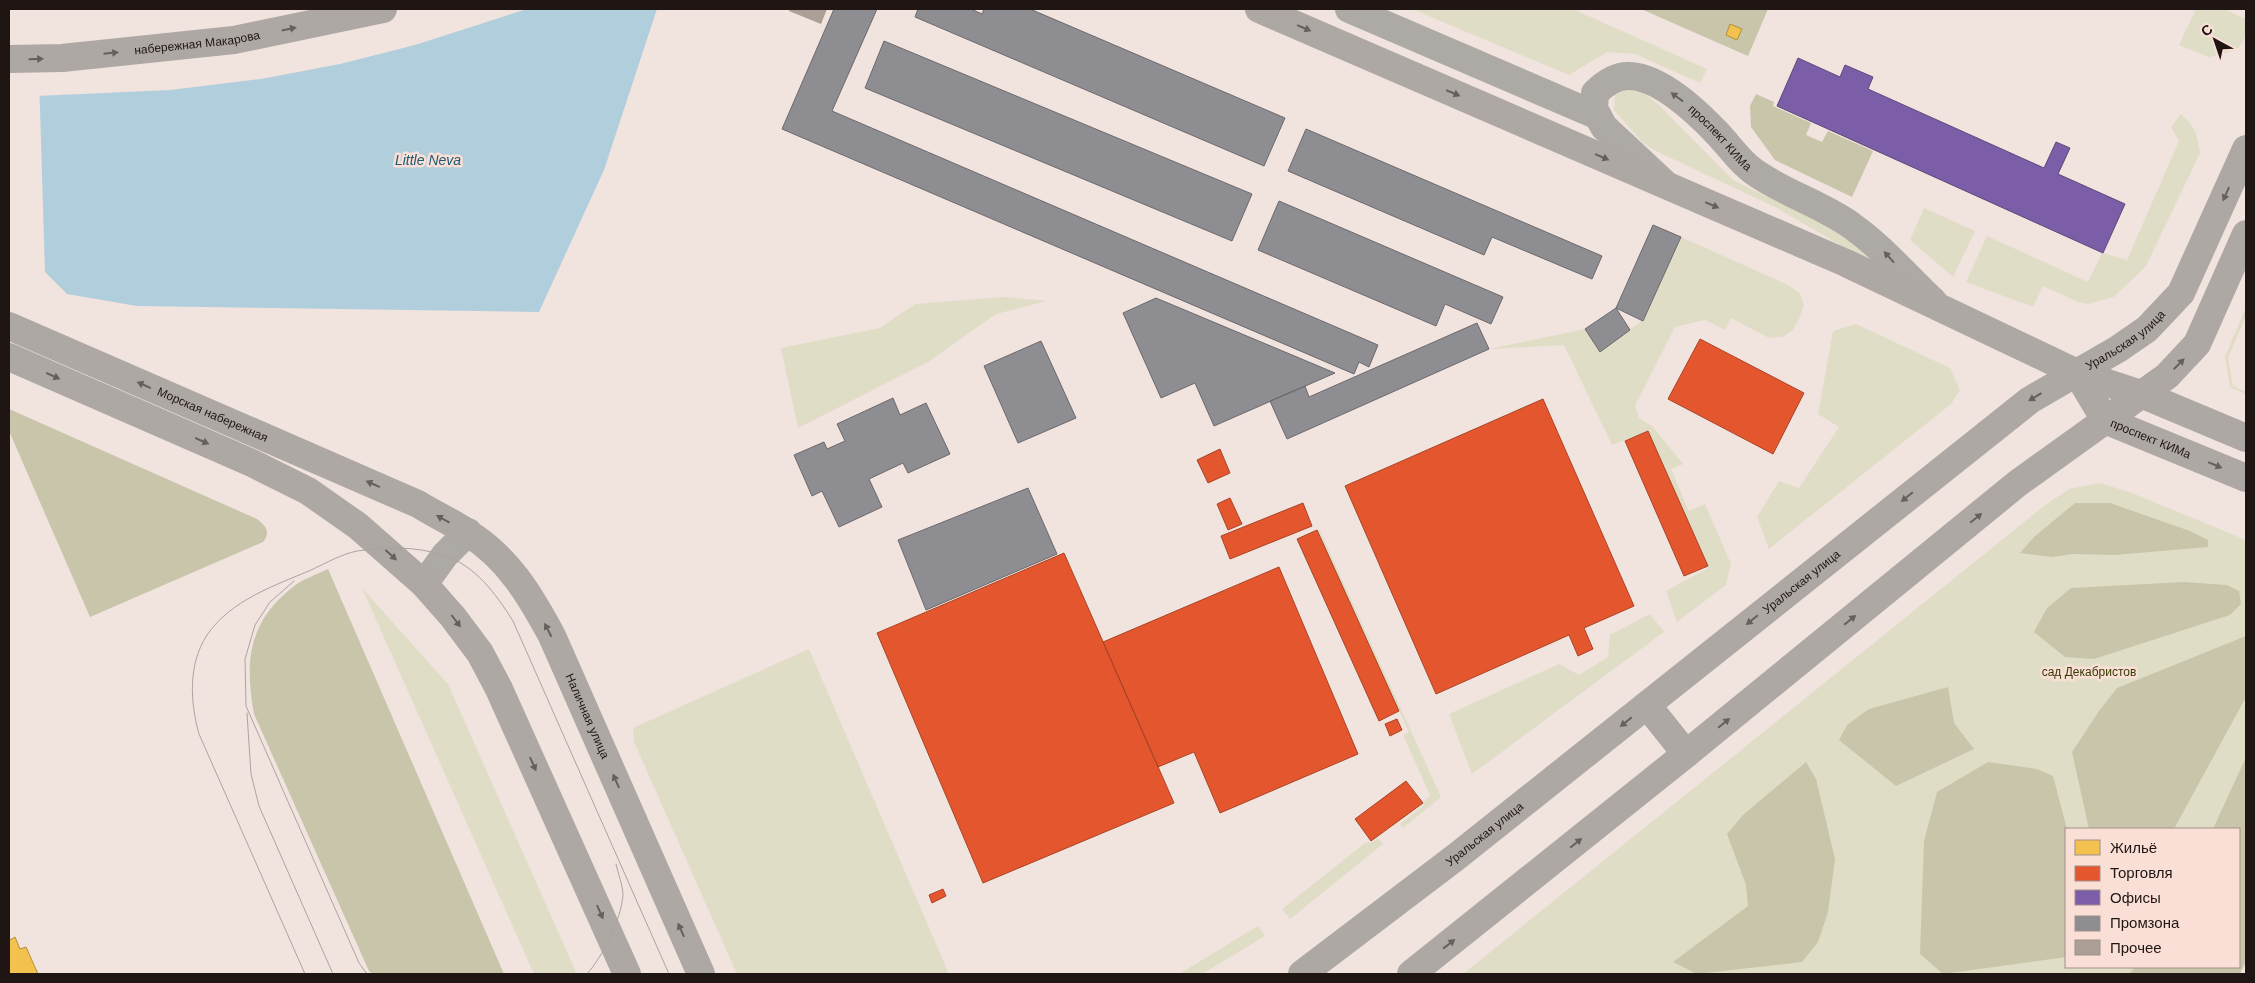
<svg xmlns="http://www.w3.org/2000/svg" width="2255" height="983" font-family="Arial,sans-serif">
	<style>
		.green { fill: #e0ddc6; fill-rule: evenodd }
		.forest { fill: #c8c5ab }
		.water { fill: #b1cedd }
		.pier { fill: #f1e3de }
		.homes { fill: #f2c14e; stroke: #b38e3c }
		.shops { fill: #e4572e; stroke: #a94426 }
		.offices { fill: #7b5ea7; stroke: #5f487b }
		.industry { fill: #8d8d92; stroke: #6c696c }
		.building { fill: #ab9f96 }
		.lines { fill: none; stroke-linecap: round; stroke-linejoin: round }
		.minor { stroke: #adaaa6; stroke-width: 28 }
		.secondary { stroke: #aea8a5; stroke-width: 28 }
		.tram { stroke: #aaa4a2; stroke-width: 1 }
		.oneway { fill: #665f5c }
		.oneway2 { fill: #66605c }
		.labels { text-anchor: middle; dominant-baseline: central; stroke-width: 5; stroke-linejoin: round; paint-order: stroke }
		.street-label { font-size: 12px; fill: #1f1613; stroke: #f9dfd6 }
		.park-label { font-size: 12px; fill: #373a03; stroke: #f9dfd6 }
		.water-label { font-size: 14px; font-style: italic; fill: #1f5a73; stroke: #f9dfd6 }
	</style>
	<rect width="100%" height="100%" fill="#f1e3de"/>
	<path class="green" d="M1412,9H1573L1707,69L1700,83L1635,54L1607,52L1569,75Z
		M2196,9H2224L2246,19V36L2237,50L2209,57L2179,45Z
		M1622,88L1644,93L1658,104L1733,180L1840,232L1877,261L1874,265L1777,208L1658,152L1643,143L1614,110L1615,94Z
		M2181,114C2195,126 2198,135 2200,153L2146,266L2114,297L2088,304L2078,302L2043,286L2033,307L1966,282L1987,236L2088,282L2102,253L2127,260L2179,141L2171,127Z
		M1924,208L1975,231L1953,277L1910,240Z
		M1681,237L1786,284L1800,293L1804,306L1799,319L1793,330L1783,337L1769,338L1731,318L1725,330L1705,320L1675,327L1635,406L1639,418L1653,427L1683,464L1671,469L1689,511L1705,504L1731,564L1726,585L1677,622L1666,591L1708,568L1648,431L1612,445L1564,345L1489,349L1585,329L1601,351L1643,320Z
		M1005,297L1047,301L996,314L928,362L798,428L781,348L880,328L915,304Z
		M2246,307V316L2228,358L2233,386L2246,392V394L2230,387L2225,357Z
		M1856,324L1950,368L1960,390L1951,404L1769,549L1757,517L1779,481L1799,488L1839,427L1818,414L1833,331Z
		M2100,483L2132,493L2246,540V961L2240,974H1463L2044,506L2069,489ZM2066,829H2239V967H2066Z
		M1319,529L1441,797L1403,828L1400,824L1424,805L1423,803L1430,795L1403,735L1409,732L1317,530Z
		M362,588L448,684L576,972L574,974H534Z
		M1650,614L1664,632L1472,774L1449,714L1559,664L1579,675L1608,657L1610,635Z
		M809,649L949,974H737L634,742L633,728Z
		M1378,838L1383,844L1290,919L1282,909L1365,843L1373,842Z
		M1258,926L1265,936L1202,974H1179Z"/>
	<path class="forest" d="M1641,9H1768L1748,56Z
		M1756,94L1774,102L1773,106L1811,123L1806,135L1822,142L1828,131L1873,151L1852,197L1775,160L1751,127L1750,106Z
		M9,409L257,519C266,526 271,532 263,542L90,617L9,431Z
		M2075,503H2110L2190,531L2208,540V547L2115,555L2073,554L2052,557L2020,553L2034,537Z
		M328,569L504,974H373L369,971L254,714C244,659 249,619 297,584C306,578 318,574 328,569Z
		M2184,582L2227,585L2239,591L2241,604L2230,615L2094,659L2065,657L2034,632L2047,608L2071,588Z
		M2246,636V697L2174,829H2089L2072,752L2099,711L2117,688Z
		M1948,687L1954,723L1974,749L1896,786L1839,740L1847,725L1869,709Z
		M2246,757V961L2240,974H2129L2135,967H2239V829H2213Z
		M1806,762L1816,779L1835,859L1828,912L1818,942L1802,962L1697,974L1673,962L1748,906L1746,885L1727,834L1743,815Z
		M1988,762L2037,769L2053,776L2067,829L2066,957L1943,974L1920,954L1924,841L1937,792Z"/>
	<path class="water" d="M37,9L607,10L657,9L604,170L539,312L137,306L67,294L45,272Z"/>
	<path class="pier" d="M35,9H527L415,45L340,64L261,79L170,90L37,96Z"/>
	<path class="homes" d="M1730,24L1742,29L1737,40L1726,35Z
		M15,937L20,949L26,947L38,974H9V938L10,940Z"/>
	<path class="shops" d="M1700,339L1804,393L1773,454L1668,399Z
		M1543,399L1634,606L1584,628L1593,649L1578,656L1569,635L1436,694L1345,486Z
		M1648,431L1708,566L1684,576L1625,441Z
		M1220,449L1230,473L1208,483L1197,460Z
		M1230,498L1242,524L1228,530L1217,504Z
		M1303,503L1312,526L1230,559L1221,536Z
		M1317,530L1399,711L1379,721L1297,539Z
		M1064,553L1174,803L983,883L877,633Z
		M1279,567L1358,754L1220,813L1194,752L1158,767L1103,642Z
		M1397,719L1402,730L1390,736L1385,724Z
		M1406,781L1423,803L1371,841L1355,819Z
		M943,889L946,896L932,903L929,895Z"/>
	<path class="offices" d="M1798,58L1840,77L1845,65L1873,77L1868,89L2044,168L2056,142L2070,148L2058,174L2125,204L2103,253L1777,106Z"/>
	<path class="industry" d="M834,9H877L832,111L1378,345L1369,367L1359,362L1354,374L782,129Z
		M918,9H971L982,14L984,9H1030L1285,118L1264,166L915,17Z
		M884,41L1252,194L1232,241L865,88Z
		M1306,129L1602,256L1592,279L1492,237L1484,255L1288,171Z
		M1279,201L1503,297L1491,324L1445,304L1436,326L1258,250Z
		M1653,225L1681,237L1643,321L1616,308Z
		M1156,298L1168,303L1335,373L1214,426L1195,383L1161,398L1123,313Z
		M1616,308L1630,330L1600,352L1585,329Z
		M1477,323L1489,349L1287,439L1270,401L1305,386L1309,397Z
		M1041,341L1076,418L1018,443L984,366Z
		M893,398L900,415L926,403L950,454L908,473L903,463L869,479L882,507L839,527L822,491L812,496L794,455L824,442L827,449L845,441L837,424Z
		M1028,488L1057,554L926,610L898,540Z"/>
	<path class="building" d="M790,9H827L821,24L789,11Z"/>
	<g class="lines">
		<g class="minor">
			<path d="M1349,9L1598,116"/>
			<path id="s1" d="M1663,182L1604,127L1594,109L1595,93C1604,84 1615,76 1628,76C1659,76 1696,111 1716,132C1728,144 1739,161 1753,171C1783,193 1822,204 1852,226C1883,248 1906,276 1933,301"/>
			<path d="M424,584L445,555L468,532"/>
		</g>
		<g class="secondary">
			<path d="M1259,9L1846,263L2077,373L2141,394L2246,438"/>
			<path id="s2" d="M9,59L62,58L234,40L383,9"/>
			<path id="s3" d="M9,326L418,504C434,514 452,522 468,533C508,558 530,595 552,636L701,974"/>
			<path d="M9,357L254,464L308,491L358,526L424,584L453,617L480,653L499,689L627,974"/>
			<path id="s4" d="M2077,373L2105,420L2246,478"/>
			<path d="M1647,705L1686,754"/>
			<path id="s5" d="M1302,974L1456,857L2030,400L2118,349L2147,329L2181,293L2246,149"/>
			<path d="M1411,974L1686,754L2018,483L2167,376L2197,344L2246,234"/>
		</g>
		<path class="tram" d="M294,581L270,602L255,625L245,659L246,706L359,963L367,974
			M247,713L251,774L259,806L333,974
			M305,974L199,734C190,702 188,664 207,635C231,600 274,586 311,570C326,563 342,554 357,551C385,547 415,546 443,555C475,565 496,594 513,621L669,974
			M587,974C603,956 621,920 623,895C623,886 618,873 616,864"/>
	</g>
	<defs><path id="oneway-solid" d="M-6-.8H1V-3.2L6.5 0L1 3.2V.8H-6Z" transform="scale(1.25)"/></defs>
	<g class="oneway">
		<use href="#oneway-solid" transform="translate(1304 28) rotate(23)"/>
		<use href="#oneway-solid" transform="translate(289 29) rotate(-12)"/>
		<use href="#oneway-solid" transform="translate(111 53) rotate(-6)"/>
		<use href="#oneway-solid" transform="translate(36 59) rotate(-2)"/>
		<use href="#oneway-solid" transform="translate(1453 93) rotate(23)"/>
		<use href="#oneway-solid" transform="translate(1602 157) rotate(23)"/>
		<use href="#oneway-solid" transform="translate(2226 194) rotate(114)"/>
		<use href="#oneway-solid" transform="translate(1712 205) rotate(23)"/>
		<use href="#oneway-solid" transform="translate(2179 364) rotate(-45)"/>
		<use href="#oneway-solid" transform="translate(53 376) rotate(24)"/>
		<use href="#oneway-solid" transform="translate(144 385) rotate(-156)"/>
		<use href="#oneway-solid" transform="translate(2035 397) rotate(149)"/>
		<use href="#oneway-solid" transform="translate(202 441) rotate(24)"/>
		<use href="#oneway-solid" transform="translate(2215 465) rotate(23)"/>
		<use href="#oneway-solid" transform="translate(373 484) rotate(-156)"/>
		<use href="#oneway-solid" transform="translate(1907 497) rotate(141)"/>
		<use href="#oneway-solid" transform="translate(1976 518) rotate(-39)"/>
		<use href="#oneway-solid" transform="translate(443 519) rotate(-151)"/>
		<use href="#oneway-solid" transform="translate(391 555) rotate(42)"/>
		<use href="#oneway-solid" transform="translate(1752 620) rotate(141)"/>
		<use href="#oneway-solid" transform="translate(1850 620) rotate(-39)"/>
		<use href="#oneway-solid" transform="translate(456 621) rotate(53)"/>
		<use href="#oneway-solid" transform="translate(548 630) rotate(-117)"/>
		<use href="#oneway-solid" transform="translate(1626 722) rotate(141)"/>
		<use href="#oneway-solid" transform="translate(1724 723) rotate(-39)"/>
		<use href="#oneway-solid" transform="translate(533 764) rotate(66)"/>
		<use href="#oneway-solid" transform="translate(616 781) rotate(-114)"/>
		<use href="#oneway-solid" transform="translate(1576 843) rotate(-39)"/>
		<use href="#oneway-solid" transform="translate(600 912) rotate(66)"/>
		<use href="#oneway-solid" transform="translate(681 930) rotate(-114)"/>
		<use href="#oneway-solid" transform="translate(1449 944) rotate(-38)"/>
	</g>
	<g class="oneway2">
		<use href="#oneway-solid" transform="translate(1677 97) rotate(-144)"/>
		<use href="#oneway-solid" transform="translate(1889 257) rotate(-132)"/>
	</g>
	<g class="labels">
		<g class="street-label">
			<text stroke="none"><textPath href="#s2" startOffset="189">набережная Макарова</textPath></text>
			<text stroke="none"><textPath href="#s1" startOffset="269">проспект КИМа</textPath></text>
			<text stroke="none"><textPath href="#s5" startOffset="1040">Уральская улица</textPath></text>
			<text stroke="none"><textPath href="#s3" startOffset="222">Морская набережная</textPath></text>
			<text stroke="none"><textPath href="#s4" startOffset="104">проспект КИМа</textPath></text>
			<text stroke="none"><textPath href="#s5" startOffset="635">Уральская улица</textPath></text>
			<text stroke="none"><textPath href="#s3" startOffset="726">Наличная улица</textPath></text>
			<text stroke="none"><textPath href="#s5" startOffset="230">Уральская улица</textPath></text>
		</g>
		<g class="park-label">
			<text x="2089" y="672">сад Декабристов</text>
		</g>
		<g class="water-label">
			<text x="428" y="160">Little Neva</text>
		</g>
	</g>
	<rect width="2255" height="983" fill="none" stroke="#1f1613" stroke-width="20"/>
	<rect x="2065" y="828" width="175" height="140" fill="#f9dfd6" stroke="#a28f88"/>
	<rect x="2075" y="840" width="25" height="15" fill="#f2c14e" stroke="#a28f88"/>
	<text x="2110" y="853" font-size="15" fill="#1f1613">Жильё</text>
	<rect x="2075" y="866" width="25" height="15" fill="#e4572e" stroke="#a28f88"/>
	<text x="2110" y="878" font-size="15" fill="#1f1613">Торговля</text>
	<rect x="2075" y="890" width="25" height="15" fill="#7b5ea7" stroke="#a28f88"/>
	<text x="2110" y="903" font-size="15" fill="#1f1613">Офисы</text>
	<rect x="2075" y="916" width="25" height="15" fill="#8d8d92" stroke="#a28f88"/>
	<text x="2110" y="928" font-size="15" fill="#1f1613">Промзона</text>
	<rect x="2075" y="940" width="25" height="15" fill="#ab9f96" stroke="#a28f88"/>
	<text x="2110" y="953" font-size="15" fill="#1f1613">Прочее</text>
	<g transform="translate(2215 40) rotate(320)" stroke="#f9dfd6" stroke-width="4" paint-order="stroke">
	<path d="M0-4L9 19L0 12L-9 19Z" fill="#1f1613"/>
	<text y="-8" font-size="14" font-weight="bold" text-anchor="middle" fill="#1f1613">С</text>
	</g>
</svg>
